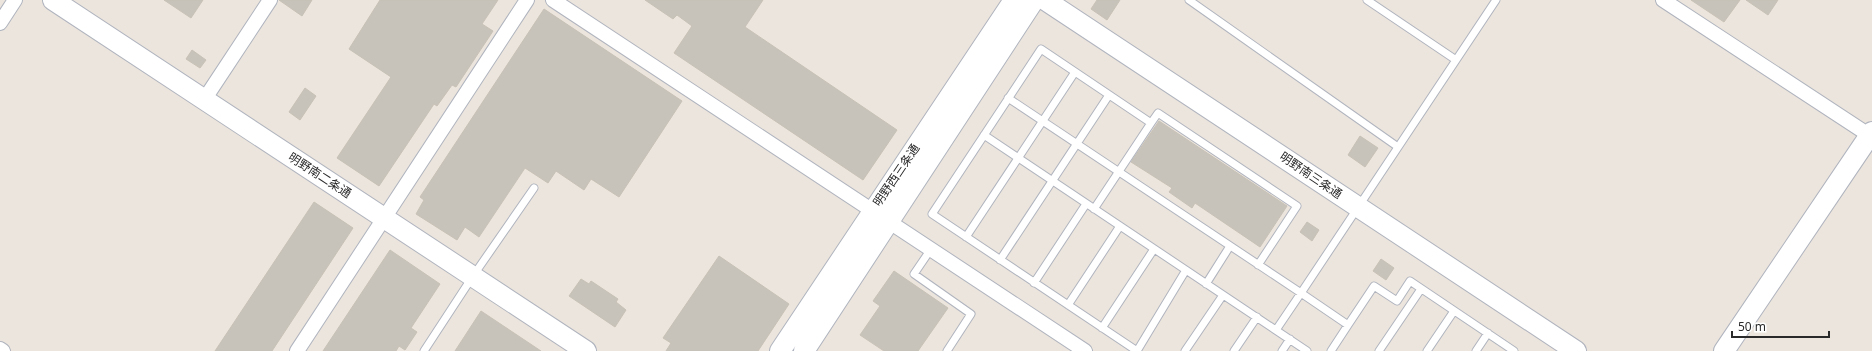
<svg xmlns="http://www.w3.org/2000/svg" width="1872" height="351" font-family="'Noto Sans','Noto Sans JP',sans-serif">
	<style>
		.building { fill: #c7c3bb; stroke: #c7c1b6 }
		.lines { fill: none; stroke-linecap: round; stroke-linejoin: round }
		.lane-casing { stroke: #b0b4be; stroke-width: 9 }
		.street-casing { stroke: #b0b4be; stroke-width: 16 }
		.secondary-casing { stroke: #b0b4be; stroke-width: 22 }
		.lane { stroke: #fff; stroke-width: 7 }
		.street { stroke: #fff; stroke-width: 14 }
		.secondary { stroke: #fff; stroke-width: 20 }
		.labels { text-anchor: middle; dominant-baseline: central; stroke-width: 3; stroke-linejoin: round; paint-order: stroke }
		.street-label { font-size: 12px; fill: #2a2a2a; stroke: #fff }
	</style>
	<rect width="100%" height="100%" fill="#ece5dd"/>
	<path class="building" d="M164,0H203L191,18Z
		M279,0H312L302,16Z
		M380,0H498L482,24L493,31L456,87L452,85L437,106L434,104L379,186L337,158L391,77L349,49Z
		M645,0H763L745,27L897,130L863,180L674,53L692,26L677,15L673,19Z
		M1097,0H1120L1107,20L1091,9Z
		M1691,0H1740L1724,22Z
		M1746,0H1778L1768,15Z
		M544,9L682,101L619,197L591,179L584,190L556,171L548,183L525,168L479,237L465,227L457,240L416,214L424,200L420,197Z
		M192,50L206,60L200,68L186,59Z
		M305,88L316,96L300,120L289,112Z
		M1159,121L1287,206L1260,247L1195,203L1192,208L1169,192L1172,188L1131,162Z
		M1360,136L1378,148L1365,167L1348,155Z
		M314,202L353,228L272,351H215Z
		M1307,222L1319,230L1312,241L1300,232Z
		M390,250L440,284L411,328L417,332L405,350L399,346L396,351H323Z
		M719,256L789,304L758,351H666L671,343L663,338Z
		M1381,259L1394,268L1386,280L1373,271Z
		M894,271L948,308L918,351H884L860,335L880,306L873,301Z
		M581,279L589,284L591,281L618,299L616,302L626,310L615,327L569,296Z
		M481,311L541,351H455Z"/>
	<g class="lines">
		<g class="lane-casing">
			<path id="lane" d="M1189,0L1398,147
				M1367,0L1456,60
				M1008,98L1301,293L1496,0
				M1151,123L1158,113L1297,206L1258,265
				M984,135L1307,351
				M1094,209L1151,123L1041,49L932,214L1137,351
				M966,237L1075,72
				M931,249L914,274L971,314L947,351
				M1000,260L1109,95
				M1034,283L1086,204
				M1206,284L1230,246
				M1068,305L1120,226
				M1102,328L1154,249
				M1276,330L1301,293L1348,325L1374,286L1397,301L1410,281L1514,351
				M424,351L473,276L534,188
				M1137,351L1186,270
				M1185,351L1223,295
				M1234,351L1257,317
				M1282,351L1290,339
				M1331,351L1348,325
				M1379,351L1421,289
				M1427,351L1454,311
				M1476,351L1488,333"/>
		</g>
		<g class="street-casing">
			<path id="street" d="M553,0L1085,351
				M1663,0L1872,137
				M0,23L15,0
				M204,100L270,0
				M0,349L3,351
				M297,351L527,0"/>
		</g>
		<g class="secondary-casing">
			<path id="secondary" d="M53,0L586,351
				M1045,0L1576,351
				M780,351L1014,0
				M804,351L1034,0
				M1724,351L1872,132"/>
		</g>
		<use href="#lane" class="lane"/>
		<use href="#street" class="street"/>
		<use href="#secondary" class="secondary"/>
	</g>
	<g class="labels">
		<g class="street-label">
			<text transform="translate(320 175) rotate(33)">明野南二条通</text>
			<text transform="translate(896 175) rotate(-56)">明野西三条通</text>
			<text transform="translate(1311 175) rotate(34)">明野南三条通</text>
		</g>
	</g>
	<path d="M1732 331v6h97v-6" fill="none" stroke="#2a2a2a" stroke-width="2"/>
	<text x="1738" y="331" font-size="12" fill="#2a2a2a" stroke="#ffffff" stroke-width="3" paint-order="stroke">50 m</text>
</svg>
